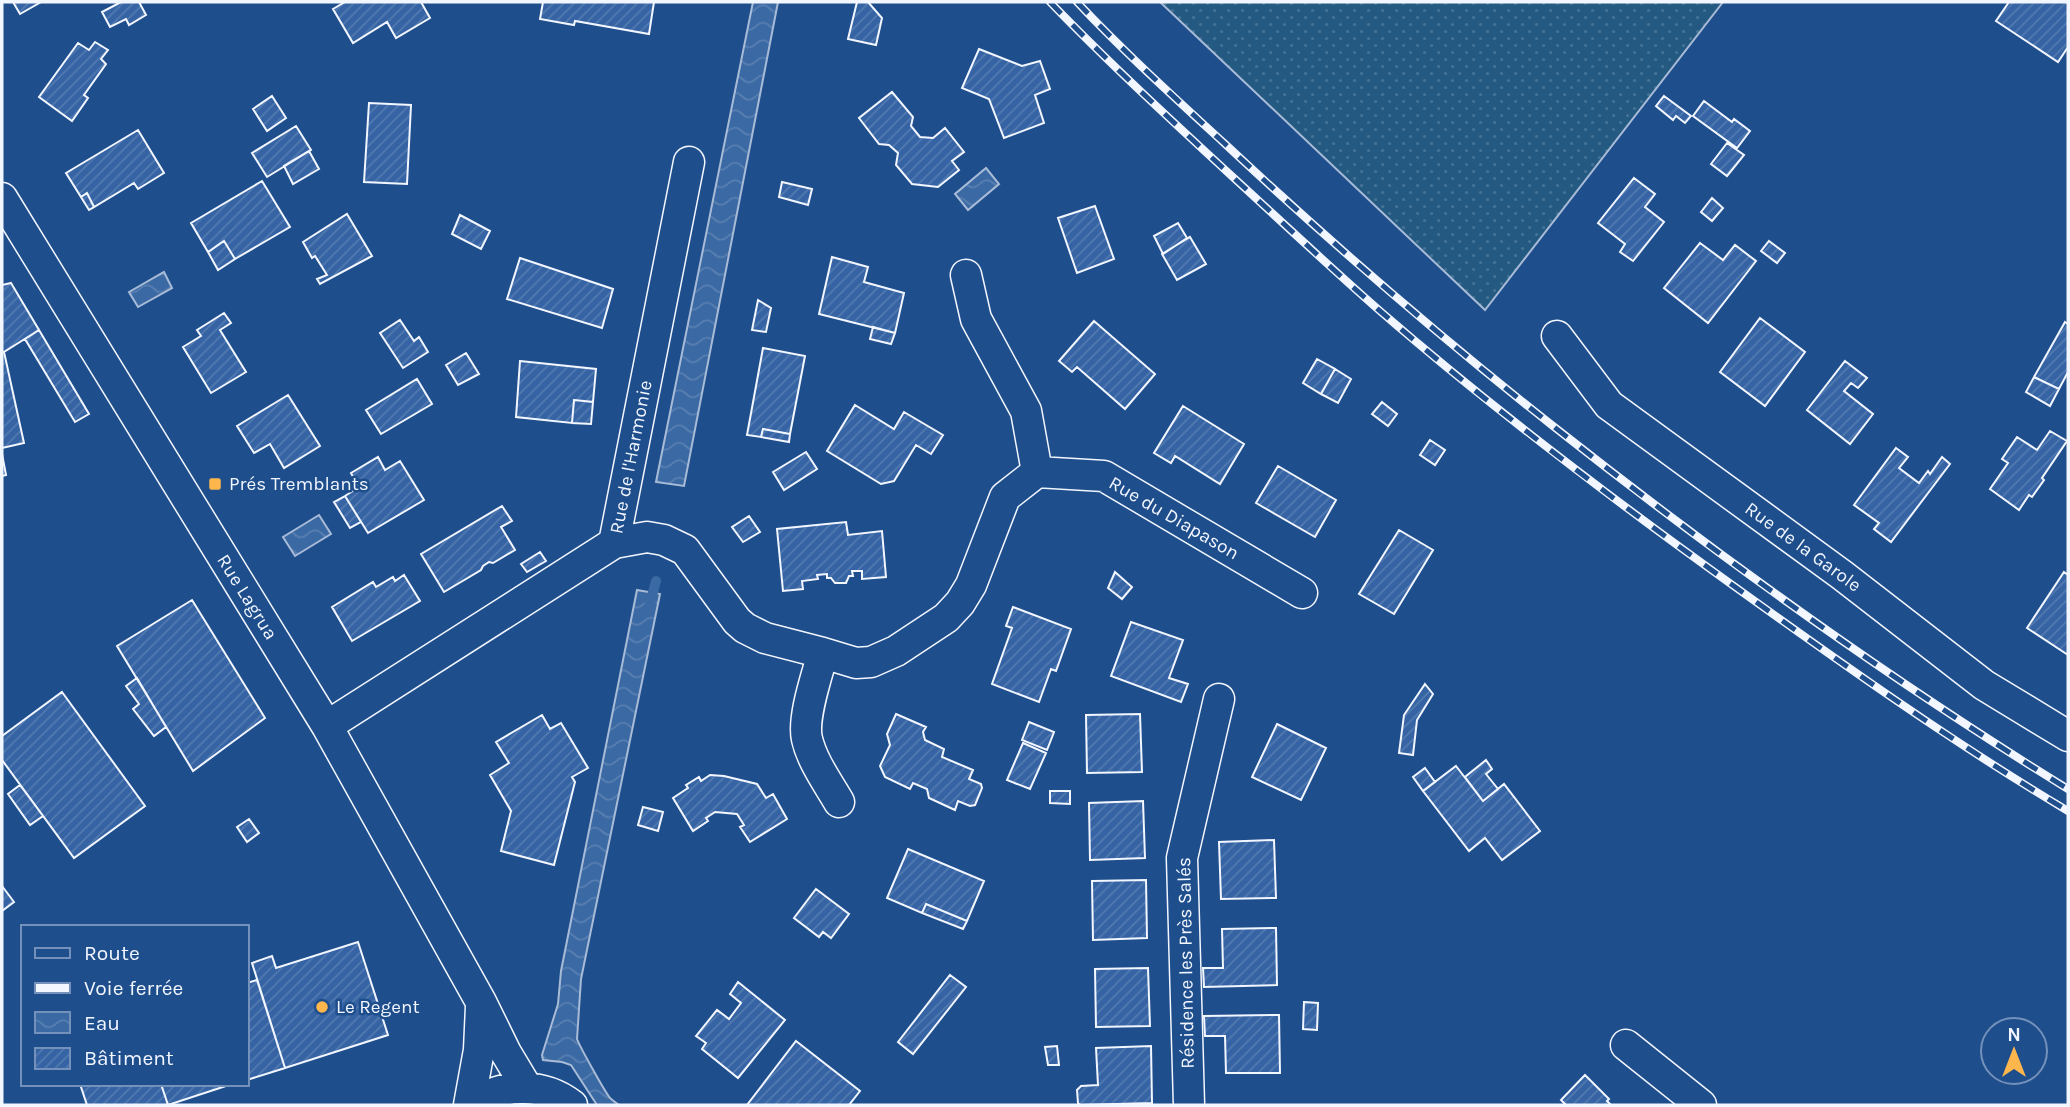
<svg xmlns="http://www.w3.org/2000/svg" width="2070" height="1107" font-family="Karla,sans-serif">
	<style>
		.grass { fill: url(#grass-dots); stroke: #a8bbd7; stroke-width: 2 }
		.water { fill: url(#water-waves); stroke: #a8bbd7; stroke-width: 2 }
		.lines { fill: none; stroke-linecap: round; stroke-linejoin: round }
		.stream { stroke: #3b69a3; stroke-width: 10 }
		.building { fill: url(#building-hatch); stroke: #f2f6ff; stroke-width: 2 }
		.minor-casing { stroke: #f2f6ff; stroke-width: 33 }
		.minor { stroke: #1f4e8c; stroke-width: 30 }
		.rail-casing { stroke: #f2f6ff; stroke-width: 8 }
		.rail { stroke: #1f4e8c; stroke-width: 5; stroke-dasharray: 16; stroke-linecap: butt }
		.poi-dot { fill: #ffb74d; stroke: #1f4e8c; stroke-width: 2.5 }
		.labels { text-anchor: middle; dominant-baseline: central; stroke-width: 5; stroke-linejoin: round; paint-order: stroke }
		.street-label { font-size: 19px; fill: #f2f6ff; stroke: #1f4e8c }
		.poi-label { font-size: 19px; fill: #f2f6ff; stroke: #1f4e8c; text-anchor: start }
	</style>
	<defs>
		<pattern id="grass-dots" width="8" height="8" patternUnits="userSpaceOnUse" patternTransform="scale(1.75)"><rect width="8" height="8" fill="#245a82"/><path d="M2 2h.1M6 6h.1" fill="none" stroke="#447295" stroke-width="1.8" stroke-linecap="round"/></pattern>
		<pattern id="water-waves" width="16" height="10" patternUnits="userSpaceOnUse" patternTransform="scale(1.75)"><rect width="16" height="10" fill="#3b69a3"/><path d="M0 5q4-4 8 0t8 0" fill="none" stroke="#587fb1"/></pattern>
		<pattern id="building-hatch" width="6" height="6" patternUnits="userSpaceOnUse" patternTransform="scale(1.75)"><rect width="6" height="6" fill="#3563a3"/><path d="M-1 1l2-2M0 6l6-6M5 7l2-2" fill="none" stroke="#537ab1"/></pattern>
	</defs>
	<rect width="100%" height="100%" fill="#1f4e8c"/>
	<path class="grass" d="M1160,2H1723L1485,310Z"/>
	<path class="water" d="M753,2H778L684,486L656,482Z
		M986,168L999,184L968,210L955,194Z
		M164,272L172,288L138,307L129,292Z
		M319,515L331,534L295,556L283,537Z
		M637,590L660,594L581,979L577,1039C580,1047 605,1092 610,1098C613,1101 616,1103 619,1105H597L571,1065L562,1062L543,1060L542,1055L558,1004L561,971Z"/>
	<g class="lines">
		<path class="stream" d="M649,607L656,581"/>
	</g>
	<path class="building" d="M13,2H41L20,14Z
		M121,2H139L146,15L129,25L126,19L110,27L102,12Z
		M345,2H421L430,18L396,38L387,22L353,43L333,9Z
		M543,2H654L649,34L575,21L574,25L540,19Z
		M857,2H868L882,18L876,45L848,39Z
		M2009,2H2068V47L2058,62L1996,21Z
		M95,42L108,50L101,59L106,64L84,95L88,98L72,121L39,97L78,43L89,50Z
		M979,49L1022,66L1040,61L1050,89L1035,95L1044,123L1004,138L989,99L962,88Z
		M892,92L913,117L911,126L920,137L933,138L945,128L964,152L952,161L959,170L938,187L912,184L896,165L898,153L889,145L879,144L859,118Z
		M272,96L286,118L267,131L253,109Z
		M1664,96L1691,116L1685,123L1676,116L1673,120L1656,106Z
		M1704,101L1732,122L1734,119L1750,131L1737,148L1693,116Z
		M369,103L411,105L407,184L364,182Z
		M296,126L311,150L267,177L252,153Z
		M138,130L164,173L138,189L134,183L94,207L87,193L81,197L66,173Z
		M1727,143L1744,155L1727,176L1711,164Z
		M309,151L319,169L293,184L284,166Z
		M1634,178L1655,194L1645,207L1664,222L1633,261L1620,252L1625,244L1598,223Z
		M262,181L290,227L235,259L224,241L208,252L191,223Z
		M782,182L812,189L808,205L779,197Z
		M87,193L94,207L89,210L81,197Z
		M1712,198L1723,208L1712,221L1701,212Z
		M1095,206L1114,259L1077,273L1058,218Z
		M347,214L372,256L320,284L317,279L327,275L315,256L312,258L303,242Z
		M460,215L490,231L481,249L452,234Z
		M1178,223L1187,238L1163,254L1154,236Z
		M1190,237L1206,264L1177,280L1162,254Z
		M224,241L235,259L218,270L208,252Z
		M1769,241L1785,253L1777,263L1761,251Z
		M1700,243L1723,260L1735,245L1756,261L1708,323L1664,288Z
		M832,257L868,267L864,282L904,293L895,333L819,314Z
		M520,258L613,289L602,328L507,299Z
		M11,283L39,330L4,352L24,443L2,448V285Z
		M758,300L771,308L766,332L752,330Z
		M224,313L231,323L220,330L246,372L211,393L183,347L201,336L197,330Z
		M1760,318L1805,352L1765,406L1720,372Z
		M400,320L414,341L419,337L428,352L403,368L380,333Z
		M1094,321L1155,374L1125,409L1077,367L1072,372L1059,361Z
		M2065,322L2068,324V372L2059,389L2034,377Z
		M873,327L895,333L891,344L870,339Z
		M39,330L89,414L75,422L25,339Z
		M763,348L805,356L790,434L763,429L761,437L747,435Z
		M466,353L479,374L458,385L446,365Z
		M1317,359L1335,369L1321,394L1303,383Z
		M520,361L596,369L593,402L574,400L572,423L516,417Z
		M1845,361L1867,378L1858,388L1851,383L1844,391L1873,414L1850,444L1807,410Z
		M1335,369L1351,379L1338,403L1321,394Z
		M2034,377L2059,389L2050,406L2026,392Z
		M417,379L432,404L381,434L366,410Z
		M288,395L320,446L284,468L270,444L254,453L237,426Z
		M574,400L593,402L591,424L572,423Z
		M1382,402L1397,414L1388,426L1372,414Z
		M855,405L894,429L904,412L943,435L931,454L916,445L894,481L881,484L827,451Z
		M1183,406L1244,444L1220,484L1175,456L1171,463L1154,453Z
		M763,429L790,434L789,442L761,437Z
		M2050,431L2067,441L2042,478L2044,480L2032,497L2029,495L2019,510L1990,489L2008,463L2002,459L2017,437L2037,450Z
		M1430,440L1445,450L1435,465L1420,455Z
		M1896,448L1908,457L1899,468L1919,483L1928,471L1930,474L1942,457L1950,464L1891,542L1874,529L1879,523L1854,505Z
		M806,452L817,469L784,490L773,472Z
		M2,454L6,475L2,476Z
		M378,457L385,470L400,461L424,500L368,533L345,496L359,487L351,473Z
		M1278,466L1336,500L1315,537L1256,503Z
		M345,496L361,522L350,528L334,502Z
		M502,506L512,521L501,527L515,550L493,563L489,562L483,566L481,570L444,592L421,554Z
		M749,516L760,532L743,542L732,527Z
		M846,522L848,535L882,531L886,577L862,579V571H852L853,576H849L846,583H835L831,578H827V574L817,575L818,579L802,581L803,589L783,591L777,529Z
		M1399,530L1433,550L1394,614L1359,594Z
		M540,552L546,561L527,572L521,564Z
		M1115,572L1132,587L1122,599L1108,588Z
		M2064,572L2068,575V655L2027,628Z
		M404,575L420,601L352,641L332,607L373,582L376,587L393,577L395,581Z
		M192,600L265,718L193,771L117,646Z
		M1013,607L1071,629L1056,671L1051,669L1039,702L992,684L1012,628L1006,626Z
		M1131,622L1183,640L1169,678L1188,684L1181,702L1111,676Z
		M137,678L166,727L154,736L133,709L139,704L126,686Z
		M1425,684L1433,694L1417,720L1413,755L1399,753L1404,715Z
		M62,692L145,806L74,858L2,760V736Z
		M896,714L926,727L923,732L925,740L944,749L942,757L973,770L969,779L981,784L982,788L975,805L970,806L958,801L955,810L929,798L927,789L913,783L910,789L885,777L880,766L890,745L887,734Z
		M1140,714L1142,772L1087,773L1086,715Z
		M542,715L550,729L561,723L588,768L572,777L575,782L554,865L501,851L511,811L490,775L509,763L496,742Z
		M1029,722L1054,732L1047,750L1022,740Z
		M1277,724L1326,748L1301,800L1252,777Z
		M1023,743L1046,753L1030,789L1007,780Z
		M1486,760L1492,769L1486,774L1498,789L1483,801L1465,777Z
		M1456,766L1483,801L1504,784L1540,831L1502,860L1485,838L1469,851L1423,791Z
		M1425,768L1435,782L1423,791L1413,777Z
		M710,775L724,776L757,784L766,798L773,794L787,819L750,842L740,827L744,825L737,814L715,812L706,818L708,821L693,831L673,798L688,788L686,785L699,777L701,781Z
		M20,785L43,816L30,825L8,794Z
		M1050,791H1070V804L1050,803Z
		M1143,801L1145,858L1090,860L1089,803Z
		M643,807L663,812L658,831L638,825Z
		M249,819L259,833L247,842L237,827Z
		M1274,840L1276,898L1221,899L1219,842Z
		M908,849L984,881L967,921L926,904L922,913L887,898Z
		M1146,880L1147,938L1093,940L1092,881Z
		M2,886L14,902L2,911Z
		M816,889L849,914L831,938L823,932L819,937L794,918Z
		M926,904L967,921L963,929L922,913Z
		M1276,928L1277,985L1204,987L1203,968H1223L1222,929Z
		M358,942L388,1035L285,1068L252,963L272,956L276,968Z
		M1148,968L1150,1026L1096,1027L1095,969Z
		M950,975L966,987L913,1054L898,1042Z
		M257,980L285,1068L247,1080V983Z
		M738,982L785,1020L738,1078L702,1049L706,1043L696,1036L717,1010L729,1019L741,1003L730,994Z
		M1304,1002L1318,1003L1317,1030L1303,1029Z
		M1279,1015L1280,1073H1226L1225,1036H1205L1204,1016Z
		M796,1041L860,1091L849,1105H747Z
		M1057,1046L1059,1065H1048L1045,1047Z
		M1151,1046L1152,1103L1080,1105L1078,1103L1077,1090L1081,1086L1098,1085L1096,1048Z
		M1585,1075L1609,1099L1607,1101L1611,1105H1566L1561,1100Z
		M80,1084H161L168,1105H87Z
		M161,1084H232L168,1105Z"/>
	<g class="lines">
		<g class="minor-casing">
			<path id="minor" d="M2,198L327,726L481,1002L506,1053L527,1088
				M966,275L976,319L1026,411L1037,472L1104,476L1302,593
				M1557,336L1609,405L1842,575L1984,685L2068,736
				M614,543L689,162
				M823,653L856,663L871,662L896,651L946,618L960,603L971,585L1005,497L1037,472
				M327,726L614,543L647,537L664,540L685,550L737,621L745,628L765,638L823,653C817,675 802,718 807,739C812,761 828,783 839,802
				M1626,1045L1701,1105
				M469,1105L479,1050L481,1006
				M475,1105C502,1081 545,1084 572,1105
				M1189,1105L1182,858L1219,699"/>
		</g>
		<use href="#minor" class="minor"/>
		<g class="rail-casing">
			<path id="rail" d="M1050,2C1109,63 1172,121 1235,179C1283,223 1331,268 1380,311C1492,408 1611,498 1731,584C1841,663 1952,742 2068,811
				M1077,2C1123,51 1174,97 1224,143C1330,242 1439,336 1553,426C1718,556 1889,679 2068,789"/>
		</g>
		<use href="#rail" class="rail"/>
	</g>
	<g class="poi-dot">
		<rect x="208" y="477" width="14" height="14" rx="3.5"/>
		<circle cx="322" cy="1007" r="7"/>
	</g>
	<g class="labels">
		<g class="street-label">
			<text transform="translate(631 457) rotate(-79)">Rue de l'Harmonie</text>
			<text transform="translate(1174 518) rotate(30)">Rue du Diapason</text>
			<text transform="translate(1803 547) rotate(36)">Rue de la Garole</text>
			<text transform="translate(247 597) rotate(58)">Rue Lagrua</text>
			<text transform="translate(1186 963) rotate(-91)">Résidence les Près Salés</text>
		</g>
		<g class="poi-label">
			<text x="229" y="484">Prés Tremblants</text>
			<text x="336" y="1007">Le Regent</text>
		</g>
	</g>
	<rect width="2070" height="1107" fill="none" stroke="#f2f6ff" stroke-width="7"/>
	<rect x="21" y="925" width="228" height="161" fill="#1f4e8c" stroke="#7391ba" stroke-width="2"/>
	<rect x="35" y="948" width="35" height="10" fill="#1f4e8c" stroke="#7391ba" stroke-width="2"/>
	<text x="84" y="960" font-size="21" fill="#f2f6ff">Route</text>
	<rect x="35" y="983" width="35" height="10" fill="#f2f6ff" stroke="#7391ba" stroke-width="2"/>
	<text x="84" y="995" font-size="21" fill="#f2f6ff">Voie ferrée</text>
	<rect x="35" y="1012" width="35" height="21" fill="url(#water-waves)" stroke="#7391ba" stroke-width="2"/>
	<text x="84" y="1030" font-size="21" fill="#f2f6ff">Eau</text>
	<rect x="35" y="1048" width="35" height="21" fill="url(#building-hatch)" stroke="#7391ba" stroke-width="2"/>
	<text x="84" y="1065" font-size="21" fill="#f2f6ff">Bâtiment</text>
	<g transform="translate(2014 1051)"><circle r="33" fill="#1f4e8c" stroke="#7391ba" stroke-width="2"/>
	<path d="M0-5L12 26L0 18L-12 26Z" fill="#ffb74d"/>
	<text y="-10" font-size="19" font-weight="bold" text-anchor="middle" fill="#f2f6ff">N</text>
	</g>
</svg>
